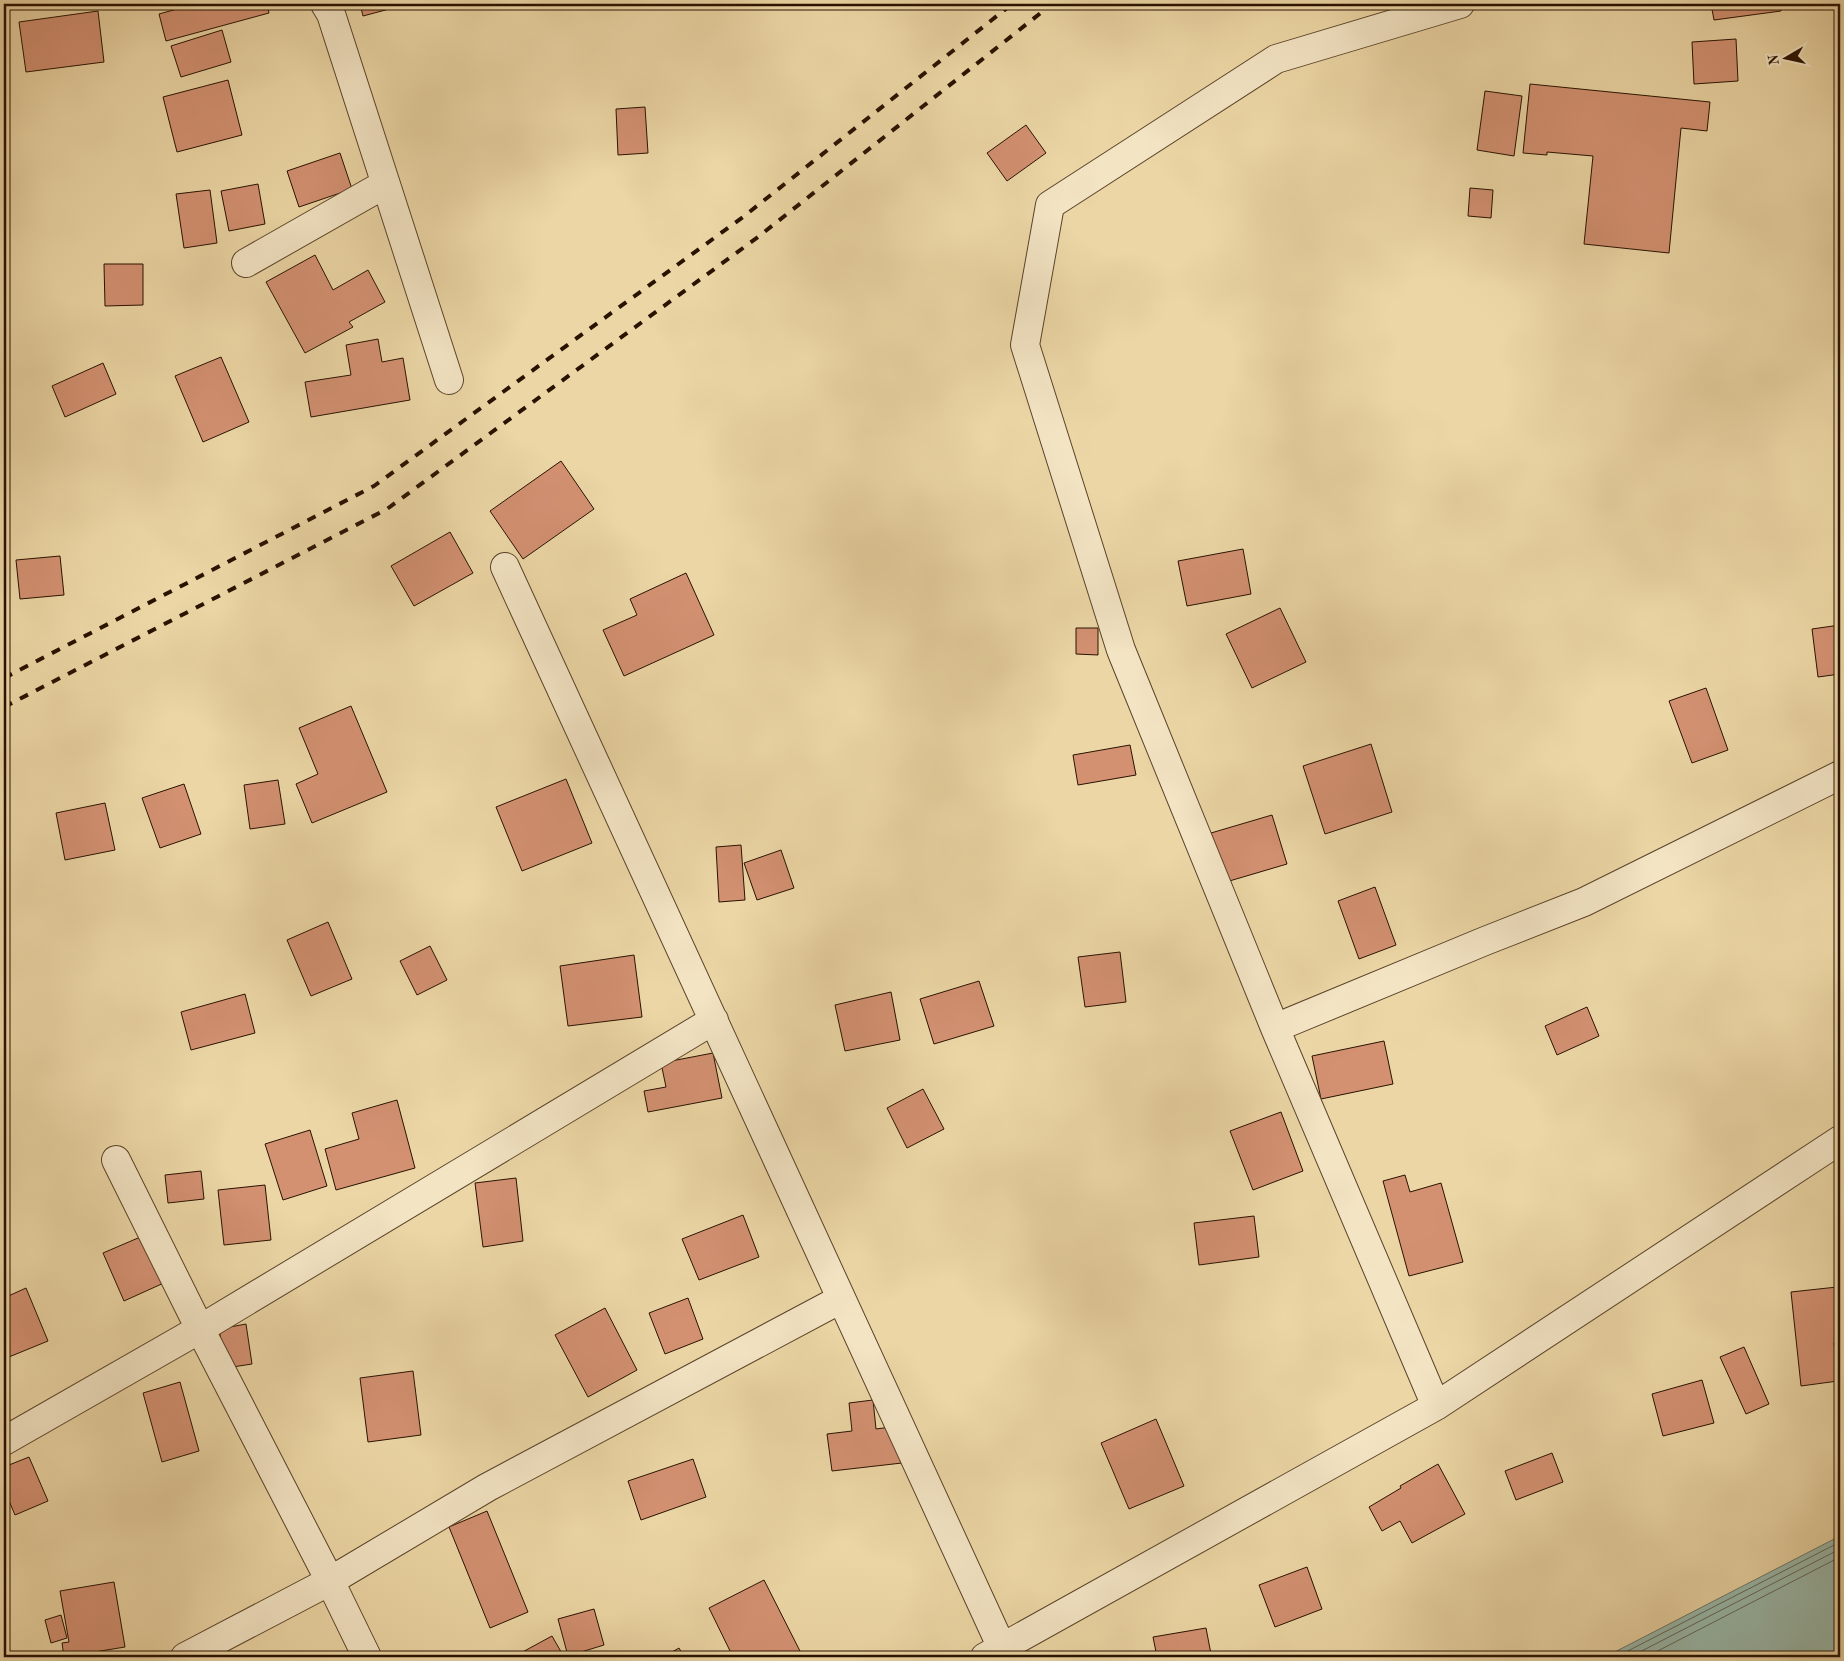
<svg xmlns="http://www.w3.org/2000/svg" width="1844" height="1661" font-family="'Old Standard TT',serif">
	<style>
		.water { fill: #99b9ab; stroke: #6c7667 }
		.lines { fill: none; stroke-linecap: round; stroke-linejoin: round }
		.shore { stroke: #606656; stroke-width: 1 }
		.building { fill: #d39172; stroke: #281200 }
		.minor-casing { stroke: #594329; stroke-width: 30 }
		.minor { stroke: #f3e4c4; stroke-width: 28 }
		.rail { stroke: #281200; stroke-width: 4; stroke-dasharray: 9 9; stroke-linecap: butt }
	</style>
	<rect width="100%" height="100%" fill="#ecd6a5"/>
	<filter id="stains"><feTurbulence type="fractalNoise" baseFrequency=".004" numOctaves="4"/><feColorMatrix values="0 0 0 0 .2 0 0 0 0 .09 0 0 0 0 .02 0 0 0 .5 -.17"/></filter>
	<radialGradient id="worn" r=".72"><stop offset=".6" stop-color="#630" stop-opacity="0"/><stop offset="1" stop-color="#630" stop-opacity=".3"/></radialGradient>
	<path class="water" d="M1840,1536V1657H1605Z"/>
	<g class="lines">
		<path class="shore" d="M1616,1657L1840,1542
			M1630,1657L1840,1549
			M1646,1657L1840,1557"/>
	</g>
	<path class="building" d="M195,4H267L269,13L166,41L159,14Z
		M360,4H408L363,16Z
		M1711,4H1780L1781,11L1714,20Z
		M98,11L104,62L26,72L19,22Z
		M222,30L231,62L181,77L171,46Z
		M1736,39L1738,81L1694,84L1692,42Z
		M228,80L242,135L177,152L163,97Z
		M1530,84L1710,102L1707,131L1681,128L1669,253L1584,244L1593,156L1547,152V155L1523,153Z
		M1485,91L1522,96L1514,156L1477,150Z
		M645,107L648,153L618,155L616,109Z
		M1026,125L1046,153L1007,181L987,153Z
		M340,153L352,189L299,207L287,171Z
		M258,184L265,224L229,231L221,191Z
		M1470,188L1493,190L1491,218L1468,216Z
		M210,190L217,243L184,248L176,194Z
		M315,255L333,290L368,270L385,302L349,322L353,327L305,353L266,282Z
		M104,264H143V305L105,306Z
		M378,339L382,362L403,358L410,400L311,417L305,382L351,375L346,345Z
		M221,357L249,422L203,442L175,376Z
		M103,363L116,394L65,417L52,386Z
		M561,461L594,509L523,559L490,511Z
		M450,532L473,573L414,606L391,566Z
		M1243,549L1251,594L1187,606L1178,561Z
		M60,556L64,595L20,599L16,560Z
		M686,573L714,635L624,676L603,630L637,615L630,599Z
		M1280,608L1306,662L1252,688L1226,634Z
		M1840,625V674L1818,677L1812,629Z
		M1076,628H1098V655L1076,654Z
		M1706,688L1728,750L1692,763L1669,701Z
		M351,706L387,792L312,823L296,784L318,774L299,728Z
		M1371,744L1392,812L1325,834L1303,766Z
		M1130,745L1136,775L1078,785L1073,755Z
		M566,779L592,843L522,871L496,807Z
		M278,780L285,824L250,829L244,785Z
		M184,784L201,834L160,848L142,798Z
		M105,803L115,850L65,860L56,813Z
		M1272,815L1287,864L1226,882L1211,833Z
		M741,845L745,900L719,902L716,847Z
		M781,850L794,888L757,900L744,863Z
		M1375,887L1396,945L1359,959L1338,901Z
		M328,922L352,979L311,996L287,940Z
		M430,946L447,980L417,995L400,961Z
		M1120,952L1126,1002L1085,1007L1078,957Z
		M634,955L642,1017L568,1026L560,966Z
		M979,981L994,1026L934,1044L920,999Z
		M891,992L900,1040L845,1051L835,1005Z
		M245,994L255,1033L191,1050L181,1012Z
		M1587,1007L1599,1036L1557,1055L1545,1026Z
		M1384,1041L1393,1084L1321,1099L1312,1056Z
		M713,1053L722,1098L648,1112L644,1091L666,1087L661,1063Z
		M923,1089L944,1129L907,1148L887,1108Z
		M397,1100L415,1168L336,1190L325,1149L359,1139L352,1113Z
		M1281,1112L1303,1171L1253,1190L1230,1131Z
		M310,1130L327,1186L283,1200L265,1144Z
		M201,1171L204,1199L168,1203L165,1175Z
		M1405,1175L1410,1192L1441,1183L1463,1262L1409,1276L1383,1181Z
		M516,1178L523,1241L483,1247L475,1183Z
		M265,1185L271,1240L224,1245L218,1190Z
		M743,1215L759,1257L699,1280L682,1239Z
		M1254,1216L1259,1257L1199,1265L1194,1223Z
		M145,1235L166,1282L124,1301L103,1253Z
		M1837,1287L1840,1319V1342L1834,1343L1838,1381L1801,1386L1791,1292Z
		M26,1288L48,1341L4,1359V1298Z
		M688,1298L703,1339L665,1354L649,1313Z
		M605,1308L637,1370L588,1397L555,1335Z
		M246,1324L252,1364L226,1368L219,1329Z
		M1744,1347L1769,1404L1746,1414L1720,1357Z
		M413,1371L421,1435L368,1442L360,1378Z
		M1702,1380L1714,1423L1663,1436L1652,1394Z
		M180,1382L199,1451L162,1462L143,1393Z
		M873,1400L876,1429L898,1426L902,1463L832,1471L827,1434L852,1431L849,1403Z
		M1156,1419L1184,1486L1129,1509L1101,1443Z
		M1552,1453L1563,1482L1516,1500L1505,1471Z
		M29,1457L48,1501L15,1515L4,1489V1467Z
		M693,1459L706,1497L641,1520L628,1481Z
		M1438,1464L1465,1514L1412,1543L1400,1521L1382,1531L1369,1507L1401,1488L1400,1486Z
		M487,1511L528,1612L490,1628L449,1527Z
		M1307,1567L1322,1609L1275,1627L1259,1585Z
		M764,1580L803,1657H733L709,1608Z
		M114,1582L125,1647L64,1657L62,1643L69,1642L60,1591Z
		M594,1609L604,1645L568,1656L558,1619Z
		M61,1615L67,1638L51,1643L45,1620Z
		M1206,1628L1211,1654L1187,1657H1157L1153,1637Z
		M552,1636L564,1657H518L517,1655Z
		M679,1648L684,1657H663Z"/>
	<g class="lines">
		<g class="minor-casing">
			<path id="minor" d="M325,4L331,14L449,380
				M246,263L385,184
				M505,567L1002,1648
				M1275,1028L1485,941L1584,902L1840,775
				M116,1160L200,1329L330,1581L367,1657
				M1436,1406L1275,1028L1121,650L1025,345L1050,205L1276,59L1460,4
				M4,1441L200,1329L714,1020
				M185,1657L330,1581L488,1487L841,1299
				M985,1657L1436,1406L1840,1140"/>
		</g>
		<use href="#minor" class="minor"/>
		<path class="rail" d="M4,678L374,486L743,217L1012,4
			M4,707L387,509L758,237L1052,4"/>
	</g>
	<rect width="1844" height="1661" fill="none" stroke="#ecd6a5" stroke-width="20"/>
	<rect x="5" y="5" width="1834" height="1651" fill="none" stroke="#281200" stroke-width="2.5"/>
	<rect x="10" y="10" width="1824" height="1641" fill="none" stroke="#281200"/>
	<g transform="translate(1786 58) rotate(261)" stroke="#f3e4c4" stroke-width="4" paint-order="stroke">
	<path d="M0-4L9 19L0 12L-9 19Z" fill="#281200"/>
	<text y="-8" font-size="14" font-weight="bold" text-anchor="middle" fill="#281200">N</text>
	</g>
	<rect width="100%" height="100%" filter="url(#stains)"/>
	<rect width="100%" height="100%" fill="url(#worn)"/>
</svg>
